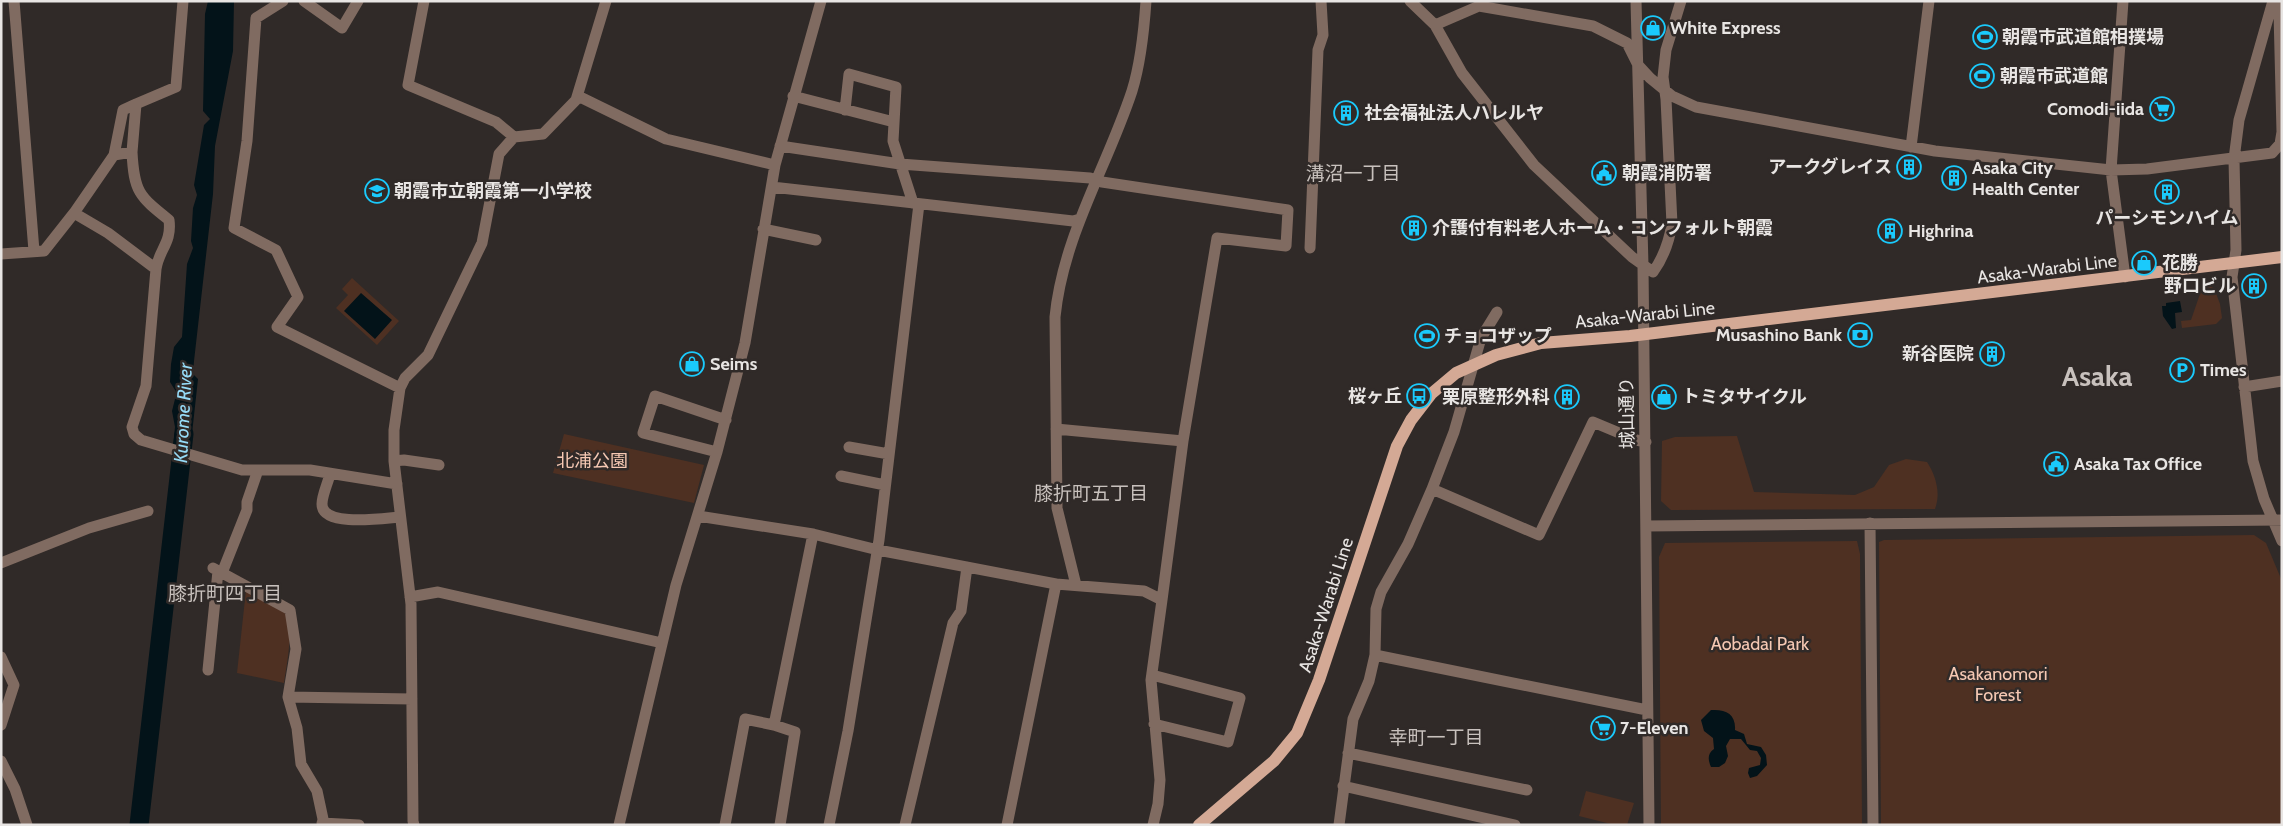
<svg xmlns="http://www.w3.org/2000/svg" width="2283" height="826" font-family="Cabin,'Noto Sans JP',sans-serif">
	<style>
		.green { fill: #4e3022 }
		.water { fill: #031319 }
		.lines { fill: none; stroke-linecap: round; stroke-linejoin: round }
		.river { stroke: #031319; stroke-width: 19 }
		.minor { stroke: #806b61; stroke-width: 11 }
		.major { stroke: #d4a995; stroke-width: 12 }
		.labels { text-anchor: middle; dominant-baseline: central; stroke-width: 5; stroke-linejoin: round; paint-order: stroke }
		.poi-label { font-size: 18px; font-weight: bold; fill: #e8e5e3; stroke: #302a28; text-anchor: start }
		.street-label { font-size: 18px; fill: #e8e5e3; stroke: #302a28 }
		.park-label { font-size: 18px; fill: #f5c8b3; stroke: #302a28 }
		.neighbourhood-label { font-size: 19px; fill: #c8c1bd; stroke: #302a28 }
		.water-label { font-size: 19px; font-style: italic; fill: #96dbf7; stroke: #302a28 }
		.town-label { font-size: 28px; font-weight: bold; fill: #c8c1bd; stroke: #302a28 }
	</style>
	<rect width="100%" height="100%" fill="#302a28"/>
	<path class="green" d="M352,278L399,321L377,345L336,308L348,295L342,289Z
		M2209,286L2214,288L2220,304L2222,318L2216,324L2182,328L2181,321L2191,320L2202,288Z
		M564,434L704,465L694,503L553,473Z
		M1737,436L1754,492L1855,495L1874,487L1889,465L1906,459L1927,462C1936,476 1941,493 1935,509L1671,510L1661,501L1662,441L1675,437Z
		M2254,535L2266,543L2282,581V825H1881L1879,542L1884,540Z
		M1857,541L1860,554L1862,825H1661L1659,557L1665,543Z
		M246,590C257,597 273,603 283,611C296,624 286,667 284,683L237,673Z
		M1586,791L1634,803L1627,825H1615L1579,816Z"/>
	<path class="water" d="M208,1H234L233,51L215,146L213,194L194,361L193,374L198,379L189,461L172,456L175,427L172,411L175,399V390L170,382L171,364L174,347L182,337L187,264L193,248L191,241L193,208L197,195L194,185L204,125L210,119L203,111L205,14Z
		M361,293L392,320L375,339L344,311Z
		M2180,301L2182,312L2175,313L2176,328L2172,329L2163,316L2162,306H2166V303Z
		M1711,710C1726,709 1736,714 1735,730L1744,734L1747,744L1761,747L1766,755L1767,765L1757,776L1750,778L1748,773L1749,768L1760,765L1761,758L1757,751L1750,750L1741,739H1730L1726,746L1728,756L1725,763L1719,767H1711C1708,760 1707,754 1714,749L1713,738L1704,731L1701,720Z"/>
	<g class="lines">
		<path class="river" d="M139,825L184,434"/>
		<path class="minor" d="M14,1L34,251
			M283,1L256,18L247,141L234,228L276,250L298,297L277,327L400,388
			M304,1L342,28L358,1
			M424,1L408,85L496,122L514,137
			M1410,1L1435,25L1462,73L1534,165L1632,257L1653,272C1664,257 1669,242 1672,224L1666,99L1663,77L1666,50L1681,1
			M1636,1L1643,266L1649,825
			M2123,1L2111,170L2125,277
			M2273,1L2239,120L2234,159L2236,250L2232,277L2253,461L2264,499L2282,541
			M1435,25L1479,6L1593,26L1627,43L1638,65L1650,78L1672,96L1696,107L1935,151L2111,170L2147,169L2272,153L2280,144L2282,132L2279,12L2275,1
			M578,96L666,139L775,165
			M793,96L894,122
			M845,110L849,74L896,87L893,141L913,203
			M780,146L900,164L1090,178L1102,182L1288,210L1286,246L1217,238L1183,441L1162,600
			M1911,147L1929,1
			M132,152C134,192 139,196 169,220C172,243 159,249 156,269
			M114,155L123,110L136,104
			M772,187L1073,221L1080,219
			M74,213L108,233L156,269L146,386L132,427L134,434L141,440L242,470H310L397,484
			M763,229L816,240
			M1310,248L1318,50L1323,35L1321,1
			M1,254L44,251L74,213L114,155L132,152L136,104L176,87L183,1
			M2244,387L2282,381
			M1056,429L1183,441
			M849,447L889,454
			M717,452L643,433L655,396L726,420
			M394,461L404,460L439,465
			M330,474C328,483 322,495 322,504C322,528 385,518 400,517
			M841,476L885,485
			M1432,489L1454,432L1481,338L1497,312
			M698,516L813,534L878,550L1056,584L1144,591L1162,600L1151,680L1160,780L1158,804L1153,825
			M1870,523L1873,825
			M1646,526L2282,520
			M1,563L89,528L148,511
			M213,568L290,610L296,649L288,697L297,728L301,764L317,791L323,819L322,825
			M222,573L247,510V502L258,470
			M1076,585L1057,508L1055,317C1063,236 1107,167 1132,91C1141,62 1144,31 1146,1
			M410,597L438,592L662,643
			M1375,655L1647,710
			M1,657L14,685L1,725
			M208,670L218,571
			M1152,675L1240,698L1228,742L1154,724
			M288,697L412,699
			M1348,753L1527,790
			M1,761L15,789L27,825
			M1343,786L1515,825
			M322,823L359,825
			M414,825L413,821L411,604L394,461V430L400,388L405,378L428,355L482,243L499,154L514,137L543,134L576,100L606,1
			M619,825L676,585L717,452L745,343L775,165L821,1
			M725,825L745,719L774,725
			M780,825L795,732L774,725L813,534
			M829,825L848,731L879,540L919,204
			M905,825L953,623L961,611L967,567
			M1007,825L1056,584
			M1339,825L1353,719L1369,681L1375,655L1376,609L1381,592L1408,544L1432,489L1539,535L1593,422L1636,440L1646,442"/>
		<path class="major" d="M1199,825L1274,761L1297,733L1319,680L1397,446L1411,420L1431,394L1456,373L1496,355L1541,343L1630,336L2282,257"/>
	</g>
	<defs>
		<g id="shop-ring" transform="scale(1.25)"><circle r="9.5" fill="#302a28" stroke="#1acafc" stroke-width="1.5"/><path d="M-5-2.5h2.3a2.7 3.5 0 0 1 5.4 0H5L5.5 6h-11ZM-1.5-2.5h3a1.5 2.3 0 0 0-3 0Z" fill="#1acafc"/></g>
		<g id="stadium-ring" transform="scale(1.25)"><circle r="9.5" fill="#302a28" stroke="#1acafc" stroke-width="1.5"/><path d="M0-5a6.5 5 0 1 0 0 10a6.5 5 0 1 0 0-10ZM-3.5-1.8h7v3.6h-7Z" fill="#1acafc"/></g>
		<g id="supermarket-ring" transform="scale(1.25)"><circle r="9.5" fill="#302a28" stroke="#1acafc" stroke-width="1.5"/><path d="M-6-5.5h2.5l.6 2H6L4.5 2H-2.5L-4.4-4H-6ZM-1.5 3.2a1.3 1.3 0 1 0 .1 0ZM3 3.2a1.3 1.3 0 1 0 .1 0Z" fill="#1acafc"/></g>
		<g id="building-ring" transform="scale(1.25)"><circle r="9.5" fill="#302a28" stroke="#1acafc" stroke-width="1.5"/><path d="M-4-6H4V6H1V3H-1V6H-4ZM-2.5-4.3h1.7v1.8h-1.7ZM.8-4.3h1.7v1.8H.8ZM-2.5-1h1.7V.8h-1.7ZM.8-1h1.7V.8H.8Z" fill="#1acafc"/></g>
		<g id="civic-ring" transform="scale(1.25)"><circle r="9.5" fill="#302a28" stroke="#1acafc" stroke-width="1.5"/><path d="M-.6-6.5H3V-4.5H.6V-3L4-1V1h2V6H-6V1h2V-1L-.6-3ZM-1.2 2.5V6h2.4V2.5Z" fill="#1acafc"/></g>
		<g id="school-ring" transform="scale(1.25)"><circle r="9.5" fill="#302a28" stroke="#1acafc" stroke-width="1.5"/><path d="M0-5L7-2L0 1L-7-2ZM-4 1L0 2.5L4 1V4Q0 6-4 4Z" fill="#1acafc"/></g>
		<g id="bank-ring" transform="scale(1.25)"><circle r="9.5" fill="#302a28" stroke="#1acafc" stroke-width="1.5"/><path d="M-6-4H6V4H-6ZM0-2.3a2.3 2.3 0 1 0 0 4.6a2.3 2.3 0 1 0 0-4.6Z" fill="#1acafc"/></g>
		<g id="parking-ring" transform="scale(1.25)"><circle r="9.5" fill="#302a28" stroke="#1acafc" stroke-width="1.5"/><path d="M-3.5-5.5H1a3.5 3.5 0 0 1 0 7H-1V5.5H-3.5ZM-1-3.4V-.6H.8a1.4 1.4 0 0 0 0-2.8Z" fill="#1acafc"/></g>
		<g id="bus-ring" transform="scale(1.25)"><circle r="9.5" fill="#302a28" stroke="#1acafc" stroke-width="1.5"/><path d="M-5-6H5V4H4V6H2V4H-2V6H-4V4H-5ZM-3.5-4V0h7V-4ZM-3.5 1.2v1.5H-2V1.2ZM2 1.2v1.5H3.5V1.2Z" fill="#1acafc"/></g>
	</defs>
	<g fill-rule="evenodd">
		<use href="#shop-ring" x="1653" y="28"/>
		<use href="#stadium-ring" x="1985" y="37"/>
		<use href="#stadium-ring" x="1982" y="76"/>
		<use href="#supermarket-ring" x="2162" y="109"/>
		<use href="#building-ring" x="1346" y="113"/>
		<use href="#building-ring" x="1909" y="167"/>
		<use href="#civic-ring" x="1604" y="173"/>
		<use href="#building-ring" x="1954" y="178"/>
		<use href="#school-ring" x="377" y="191"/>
		<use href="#building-ring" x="2167" y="192"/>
		<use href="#building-ring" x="1414" y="228"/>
		<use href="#building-ring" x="1890" y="231"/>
		<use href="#shop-ring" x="2144" y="263"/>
		<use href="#building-ring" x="2254" y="286"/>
		<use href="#bank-ring" x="1860" y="335"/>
		<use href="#stadium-ring" x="1427" y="336"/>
		<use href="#building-ring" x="1992" y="354"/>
		<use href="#shop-ring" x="692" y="364"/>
		<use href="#parking-ring" x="2182" y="370"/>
		<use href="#bus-ring" x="1419" y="396"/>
		<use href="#building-ring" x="1567" y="397"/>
		<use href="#shop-ring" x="1664" y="397"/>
		<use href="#civic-ring" x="2056" y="464"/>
		<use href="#supermarket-ring" x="1603" y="728"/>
	</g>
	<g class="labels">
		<g class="poi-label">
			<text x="1670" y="28">White Express</text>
			<text x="2002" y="37">朝霞市武道館相撲場</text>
			<text x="2000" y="76">朝霞市武道館</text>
			<text x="2144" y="109" text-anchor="end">Comodi-iida</text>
			<text x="1364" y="113">社会福祉法人ハレルヤ</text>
			<text x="1892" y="167" text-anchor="end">アークグレイス</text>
			<text x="1972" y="168">Asaka City<tspan x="1972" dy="21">Health Center</tspan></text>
			<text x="1622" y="173">朝霞消防署</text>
			<text x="394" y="191">朝霞市立朝霞第一小学校</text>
			<text x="2167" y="218" text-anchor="middle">パーシモンハイム</text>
			<text x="1432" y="228">介護付有料老人ホーム・コンフォルト朝霞</text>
			<text x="1908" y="231">Highrina</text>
			<text x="2162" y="263">花勝</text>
			<text x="2236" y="286" text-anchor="end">野口ビル</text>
			<text x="1842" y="335" text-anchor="end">Musashino Bank</text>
			<text x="1444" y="336">チョコザップ</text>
			<text x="1974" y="354" text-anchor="end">新谷医院</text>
			<text x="710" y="364">Seims</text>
			<text x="2200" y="370">Times</text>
			<text x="1402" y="396" text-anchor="end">桜ヶ丘</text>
			<text x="1550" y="397" text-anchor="end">栗原整形外科</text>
			<text x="1682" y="397">トミタサイクル</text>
			<text x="2074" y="464">Asaka Tax Office</text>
			<text x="1620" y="728">7-Eleven</text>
		</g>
		<g class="street-label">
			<text transform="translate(2047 269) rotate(-7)">Asaka-Warabi Line</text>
			<text transform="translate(1645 315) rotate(-6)">Asaka-Warabi Line</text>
			<text transform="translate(1627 413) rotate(-91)">城山通り</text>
			<text transform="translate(1326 605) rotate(-72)">Asaka-Warabi Line</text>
		</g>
		<g class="park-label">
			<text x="592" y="461">北浦公園</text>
			<text x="1760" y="644">Aobadai Park</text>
			<text x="1998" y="674">Asakanomori<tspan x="1998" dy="21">Forest</tspan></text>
		</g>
		<g class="neighbourhood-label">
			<text x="1353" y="173">溝沼一丁目</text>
			<text x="1091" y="493">膝折町五丁目</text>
			<text x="225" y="593">膝折町四丁目</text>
			<text x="1436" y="737">幸町一丁目</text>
		</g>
		<g class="water-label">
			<text transform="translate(183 413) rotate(-87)">Kurome River</text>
		</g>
		<g class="town-label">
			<text x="2097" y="376">Asaka</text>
		</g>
	</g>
	<rect width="2283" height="826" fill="none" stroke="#e8e5e3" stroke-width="5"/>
</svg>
